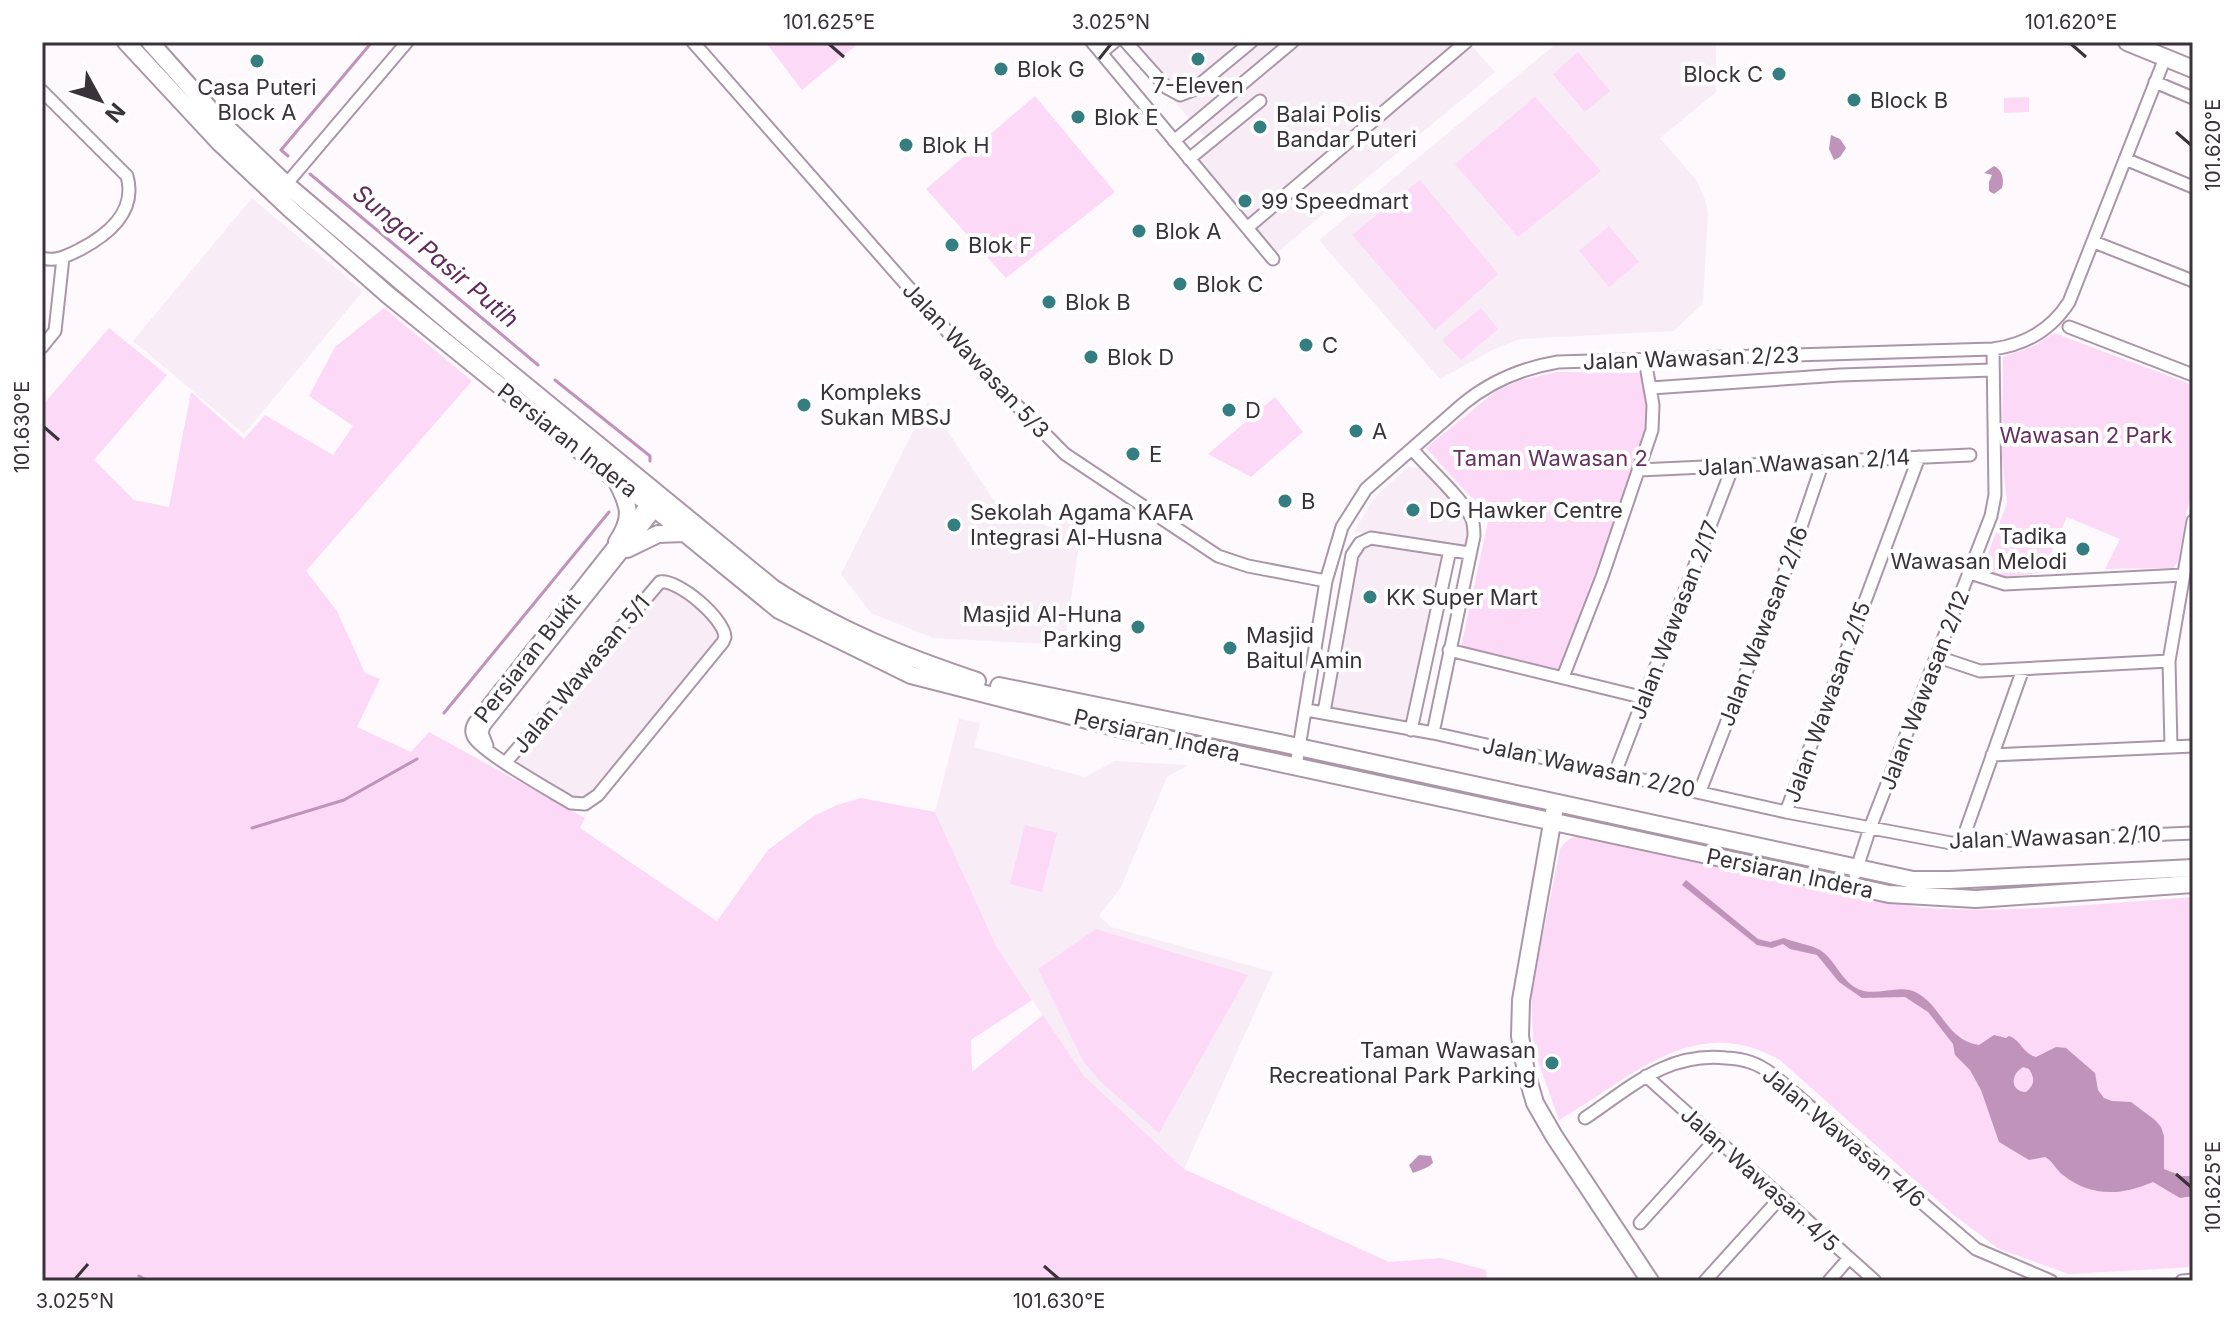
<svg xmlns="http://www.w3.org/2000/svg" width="2235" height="1323" font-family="Inter,sans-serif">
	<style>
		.built { fill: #f8ecf6 }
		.green { fill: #fcd9f7 }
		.water { fill: #bf93ba; fill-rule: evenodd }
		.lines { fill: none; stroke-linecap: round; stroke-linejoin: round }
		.stream { stroke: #bf93ba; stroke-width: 3 }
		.street-casing { stroke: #ab96a8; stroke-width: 15 }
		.secondary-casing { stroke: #ab96a8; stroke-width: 20 }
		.street { stroke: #fff; stroke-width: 11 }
		.secondary { stroke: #fff; stroke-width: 16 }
		.ticks { fill: none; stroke: #3a3239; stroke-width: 3 }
		.poi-dot { fill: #347d80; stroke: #fff; stroke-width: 3 }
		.labels { text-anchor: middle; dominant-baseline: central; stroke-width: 8; stroke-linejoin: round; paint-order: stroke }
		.poi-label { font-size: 22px; fill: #3a3239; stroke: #fff; text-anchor: start }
		.street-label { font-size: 22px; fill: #3a3239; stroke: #fff }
		.park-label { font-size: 22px; fill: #662f61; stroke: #fff }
		.water-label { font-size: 24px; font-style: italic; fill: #5f295b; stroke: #fff }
		.neatline { fill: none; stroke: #3a3239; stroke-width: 3 }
		.ticks-label { font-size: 20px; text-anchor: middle; fill: #3a3239 }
	</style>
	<rect width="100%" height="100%" fill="#fef9fd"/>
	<path class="built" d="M1123,42H1462L1466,46H1472L1495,72L1274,255L1194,159L1211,144Z
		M1558,42H1716V92L1660,138L1697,181L1705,200L1708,213L1703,303L1674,331L1520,339L1494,349L1440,379L1319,240Z
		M252,198L363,291L244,434L133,341Z
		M928,402L997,505L1054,529L1056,514L1083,519L1064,645L933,638L871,613L841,574Z
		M1408,467L1423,468L1464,513L1471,530L1466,549L1354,532L1375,497Z
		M1364,544L1444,555L1409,722L1328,707L1357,553Z
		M670,586L717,625L720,630L719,640L593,794L577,802L513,762L659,587Z
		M959,719L980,723L974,747L1085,777L1115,761L1188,765L1167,777L1121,887L1099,916L1111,927L1273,972L1184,1169L1084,1076L997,948L935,812Z"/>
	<path class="green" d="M770,42H860L802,90L767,44Z
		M1578,52L1610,91L1585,112L1553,74Z
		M1035,96L1115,192L1006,278L926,189Z
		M1535,97L1601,171L1518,237L1455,164Z
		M2029,97V112L2004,113V98Z
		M1420,180L1498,274L1435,330L1352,235Z
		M1609,226L1639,262L1609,287L1579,251Z
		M384,308L472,381L306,571L337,611L365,673L380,679L357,727L411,752L429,732L585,818L580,828L717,921L768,850L814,816L837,805L861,798L935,812L997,948L1032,1000L971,1040L972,1072L1043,1015L1084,1076L1184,1169L1389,1262L1441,1258L1486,1270L1487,1281H42V406L109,328L167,375L94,460L134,500L169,507L191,392L244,439L265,415L333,455L353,426L309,396L335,347Z
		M1481,308L1498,329L1461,360L1442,340Z
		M2054,333L2193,385V491L2187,510L2178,561L2173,568L2105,569L2120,539L2067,517L2042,573L2004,577L1981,572L2007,503L2002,457L2003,357L2034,346Z
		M1557,372L1643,373L1650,405L1649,429L1559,670L1461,647L1489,517L1426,448L1496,391L1521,380Z
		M1275,397L1303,432L1251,477L1208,454Z
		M1025,825L1057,833L1042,892L1010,884Z
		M1584,835L1916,907C2003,915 2105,903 2193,897V1267L2069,1274L1999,1249L1954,1215L1780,1060C1694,1010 1629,1080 1559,1120L1534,1050L1531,995L1560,849C1567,839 1572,836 1584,835Z
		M1096,929L1248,975L1159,1133L1101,1082L1083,1061L1038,969Z"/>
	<path class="water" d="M1831,135L1840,139L1846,148L1840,157L1834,160L1829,149Z
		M1994,166C2003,170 2004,180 2002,188L1994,194L1989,191V182L1992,175L1984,173Z
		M1686,880L1758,939L1770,942L1784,938C1797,944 1814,944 1824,953C1838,965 1844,986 1864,991C1882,995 1903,983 1919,994C1943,1009 1947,1040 1979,1045L1994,1035L2006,1038L2009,1036C2021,1040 2023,1054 2036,1057L2056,1047L2066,1048L2095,1073L2098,1090L2104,1098L2112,1101L2131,1102L2155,1120L2161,1127L2164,1136V1169L2182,1176H2193V1196L2180,1198L2153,1182C2120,1196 2091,1197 2063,1175C2055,1169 2054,1162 2045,1157L2029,1160L1999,1142L1981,1090L1970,1070L1955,1055L1953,1044L1928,1012L1905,997L1862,998L1839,982L1817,955L1790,949L1783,944L1772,948L1757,945L1682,885ZM2023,1067L2029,1069C2035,1078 2035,1085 2026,1092C2009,1091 2011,1074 2023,1067Z
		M1419,1155L1431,1156L1433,1163L1428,1167L1413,1173L1409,1165Z"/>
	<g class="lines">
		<path class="stream" d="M288,156L281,150L372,42
			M310,174L538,365
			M555,380L650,456V461
			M444,713L609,512
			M252,828L344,800L417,759
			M139,1276L148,1281"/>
		<g class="street-casing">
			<path id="street" d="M693,42L975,363L1065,454L1218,556L1248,566L1326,581
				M1092,42L1273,259
				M1126,42L1167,88L1180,95L1193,90L1251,42
				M1101,53L1114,42
				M2155,82L2193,98
				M42,91L127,176C137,212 108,235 79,250C66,256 56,262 42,258
				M1174,141L1292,42
				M1189,159L1260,101
				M2125,159L2193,187
				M283,188L407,42
				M1247,228L1466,42
				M2094,242L2193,281
				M2069,327L2193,375
				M42,347L55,331L63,258
				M1651,388L1840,375L1993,370
				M1412,449C1428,468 1460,496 1471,517C1474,523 1474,529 1474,536L1433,733
				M1639,470L1970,455
				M1970,573L2005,584L2183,575
				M1449,650L1645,698
				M1938,657L1980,671L2169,661
				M1563,677L1602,577L1652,430L1653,405L1645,360
				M1307,710L1433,733L1786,812L1951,843L2193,833
				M1324,712L1352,555L1360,543L1371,538L1469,553
				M1411,730L1450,550
				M487,746L482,733L484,726L659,506
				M2171,747L2169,661L2193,521
				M1992,755L2193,746
				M506,762L660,582C678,579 724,618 725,637L723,642L598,795L585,804L571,803C553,792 479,751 473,736C470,730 473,724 477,719L650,500
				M1296,766L1326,581L1342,527L1366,489L1463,404C1491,381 1522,368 1558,362L1993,349C2024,345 2051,330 2069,302L2165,58
				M1615,773L1733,466
				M1700,791L1790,559L1823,462
				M1786,812L1919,457
				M1961,844L2023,669
				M1855,874L1870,828L1991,516L1995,495L1993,349
				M1646,1076L1875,1281
				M1585,1118C1631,1087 1667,1052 1726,1058C1745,1059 1757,1063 1772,1074L1976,1249L2051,1281
				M1640,1223L1716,1139
				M1705,1281L1781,1197
				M1829,1281L1849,1258
				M2182,1281L2193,1280"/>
		</g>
		<g class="secondary-casing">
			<path id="secondary" d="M126,42L220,143L289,208L388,295L616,480L648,503L779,610L911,675L1126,730L1889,894L1976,899L2193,884
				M150,42L223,124L287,185L464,335L774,589C837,630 905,657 977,681
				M2127,42L2193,69
				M617,542C633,518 630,507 617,482
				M627,549L658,534L684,533
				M999,686L1280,743L1913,880H1950L2193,868
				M1554,812L1521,1000L1520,1036L1526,1072L1535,1103L1554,1136L1650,1281"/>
		</g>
		<use href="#street" class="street"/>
		<use href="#secondary" class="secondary"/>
	</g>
	<path class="ticks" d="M829,44L844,57M2071,44L2086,57M1099,59L1111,44M2176,132L2191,145M44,427L59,440M2176,1174L2191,1187M1044,1266L1059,1279M75,1279L88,1264"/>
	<g class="poi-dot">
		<circle cx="1198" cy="59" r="8"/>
		<circle cx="257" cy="61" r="8"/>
		<circle cx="1001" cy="69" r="8"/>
		<circle cx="1779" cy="74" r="8"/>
		<circle cx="1854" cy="100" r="8"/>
		<circle cx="1078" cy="117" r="8"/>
		<circle cx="1260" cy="127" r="8"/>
		<circle cx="906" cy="145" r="8"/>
		<circle cx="1245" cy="201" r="8"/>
		<circle cx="1139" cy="231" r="8"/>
		<circle cx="952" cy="245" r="8"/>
		<circle cx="1180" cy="284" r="8"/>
		<circle cx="1049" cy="302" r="8"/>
		<circle cx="1306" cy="345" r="8"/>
		<circle cx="1091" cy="357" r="8"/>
		<circle cx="804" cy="405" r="8"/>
		<circle cx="1229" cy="410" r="8"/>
		<circle cx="1356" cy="431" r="8"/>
		<circle cx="1133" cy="454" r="8"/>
		<circle cx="1285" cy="501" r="8"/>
		<circle cx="1413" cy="510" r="8"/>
		<circle cx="954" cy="525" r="8"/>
		<circle cx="2083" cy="549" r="8"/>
		<circle cx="1370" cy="597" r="8"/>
		<circle cx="1138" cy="627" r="8"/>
		<circle cx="1230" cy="648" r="8"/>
		<circle cx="1552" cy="1063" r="8"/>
	</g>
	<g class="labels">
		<g class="poi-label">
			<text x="1017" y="69">Blok G</text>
			<text x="1763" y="74" text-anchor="end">Block C</text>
			<text x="1198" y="85" text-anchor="middle">7-Eleven</text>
			<text x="257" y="87" text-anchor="middle">Casa Puteri<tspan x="257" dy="25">Block A</tspan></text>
			<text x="1870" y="100">Block B</text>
			<text x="1276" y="114">Balai Polis<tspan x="1276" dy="25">Bandar Puteri</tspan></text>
			<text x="1094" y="117">Blok E</text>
			<text x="922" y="145">Blok H</text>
			<text x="1261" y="201">99 Speedmart</text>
			<text x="1155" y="231">Blok A</text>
			<text x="968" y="245">Blok F</text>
			<text x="1196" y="284">Blok C</text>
			<text x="1065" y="302">Blok B</text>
			<text x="1322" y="345">C</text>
			<text x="1107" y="357">Blok D</text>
			<text x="820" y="392">Kompleks<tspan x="820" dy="25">Sukan MBSJ</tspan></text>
			<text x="1245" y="410">D</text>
			<text x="1372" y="431">A</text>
			<text x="1149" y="454">E</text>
			<text x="1301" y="501">B</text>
			<text x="1429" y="510">DG Hawker Centre</text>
			<text x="970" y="512">Sekolah Agama KAFA<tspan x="970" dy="25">Integrasi Al-Husna</tspan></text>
			<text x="2067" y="536" text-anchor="end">Tadika<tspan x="2067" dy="25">Wawasan Melodi</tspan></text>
			<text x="1386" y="597">KK Super Mart</text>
			<text x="1122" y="614" text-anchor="end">Masjid Al-Huna<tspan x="1122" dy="25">Parking</tspan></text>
			<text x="1246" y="635">Masjid<tspan x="1246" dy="25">Baitul Amin</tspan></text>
			<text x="1536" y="1050" text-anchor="end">Taman Wawasan<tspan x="1536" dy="25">Recreational Park Parking</tspan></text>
		</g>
		<g class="street-label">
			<text transform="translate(1691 358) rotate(-2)">Jalan Wawasan 2/23</text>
			<text transform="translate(976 360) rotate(47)">Jalan Wawasan 5/3</text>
			<text transform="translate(568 440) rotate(38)">Persiaran Indera</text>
			<text transform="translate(1804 462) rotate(-3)">Jalan Wawasan 2/14</text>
			<text transform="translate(1674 620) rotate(-69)">Jalan Wawasan 2/17</text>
			<text transform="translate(1763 626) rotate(-69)">Jalan Wawasan 2/16</text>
			<text transform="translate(527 658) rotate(-52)">Persiaran Bukit</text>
			<text transform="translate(581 674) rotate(-50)">Jalan Wawasan 5/1</text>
			<text transform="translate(1924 690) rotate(-69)">Jalan Wawasan 2/12</text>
			<text transform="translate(1827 702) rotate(-70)">Jalan Wawasan 2/15</text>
			<text transform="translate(1157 735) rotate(13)">Persiaran Indera</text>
			<text transform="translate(1589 767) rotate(12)">Jalan Wawasan 2/20</text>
			<text transform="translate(2055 837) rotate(-2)">Jalan Wawasan 2/10</text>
			<text transform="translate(1790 873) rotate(12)">Persiaran Indera</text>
			<text transform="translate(1844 1137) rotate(40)">Jalan Wawasan 4/6</text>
			<text transform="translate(1760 1179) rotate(42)">Jalan Wawasan 4/5</text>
		</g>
		<g class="park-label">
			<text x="2086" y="435">Wawasan 2 Park</text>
			<text x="1550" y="458">Taman Wawasan 2</text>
		</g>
		<g class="water-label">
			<text transform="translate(436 256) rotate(40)">Sungai Pasir Putih</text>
		</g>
	</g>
	<rect width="2235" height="1323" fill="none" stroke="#ffffff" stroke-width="88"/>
	<g transform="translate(100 100) rotate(130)" stroke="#ffffff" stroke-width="6" paint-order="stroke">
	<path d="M0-6L14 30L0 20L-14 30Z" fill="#3a3239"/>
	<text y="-12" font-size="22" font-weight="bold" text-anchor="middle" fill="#3a3239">N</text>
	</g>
	<rect x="44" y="44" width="2147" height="1235" class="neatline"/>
	<g class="ticks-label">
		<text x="829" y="29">101.625°E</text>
		<text x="1111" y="29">3.025°N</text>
		<text x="2071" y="29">101.620°E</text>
		<text transform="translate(2213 145) rotate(-90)" y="7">101.620°E</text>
		<text transform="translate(22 427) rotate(-90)" y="7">101.630°E</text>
		<text transform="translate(2213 1187) rotate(-90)" y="7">101.625°E</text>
		<text x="75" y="1308">3.025°N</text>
		<text x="1059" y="1308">101.630°E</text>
	</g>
</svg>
